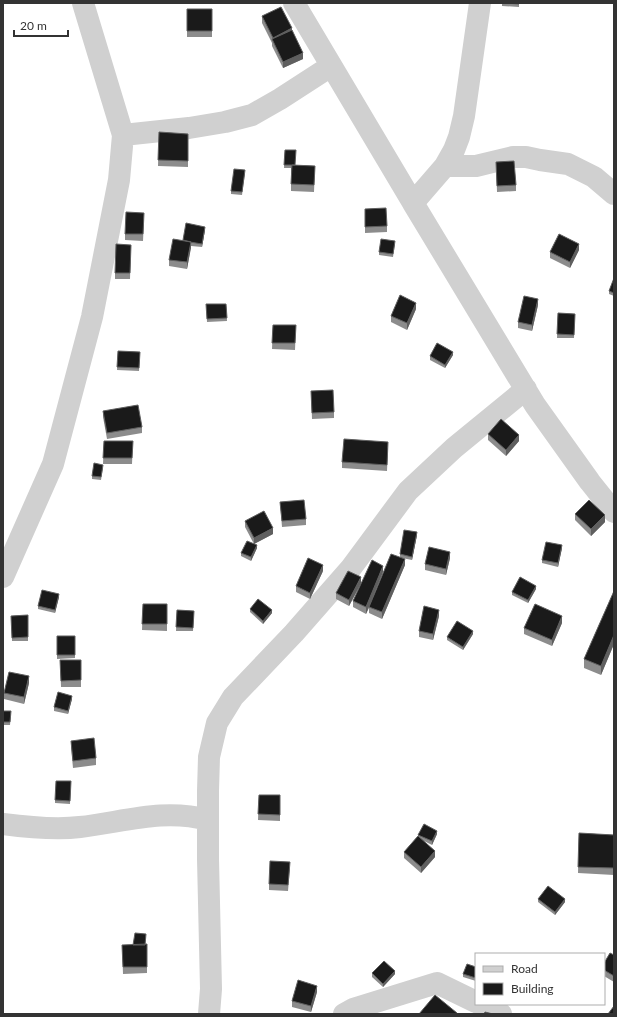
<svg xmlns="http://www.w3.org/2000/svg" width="617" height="1017" font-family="Lato,sans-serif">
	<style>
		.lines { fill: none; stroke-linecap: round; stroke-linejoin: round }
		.minor { stroke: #d0d0d0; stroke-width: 22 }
		.wall { fill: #8c8c8c }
		.shaded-wall { fill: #5f5f5f }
		.building { fill: #1a1a1a; stroke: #5f5f5f }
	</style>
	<rect width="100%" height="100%" fill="#fff"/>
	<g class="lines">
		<path class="minor" d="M294,3L413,203
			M480,3L464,116L459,137L454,150L445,166L413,203L535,405L590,482L614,512
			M123,135L189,128L225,122L252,115L280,99L331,66
			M445,166H476L513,157H526L540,160L568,164L594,177L614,194
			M3,577L53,464L92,317L119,180L123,135L83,3
			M3,824C26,827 57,830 80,827C124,822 163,808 208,820
			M480,1004L501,1014
			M209,1014L211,989L208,859V791L209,757L217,723L233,697L294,633L351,568L408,491L454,448L526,389
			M344,1014L353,1009L437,983L476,1002"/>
	</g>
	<path class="wall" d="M502,3H519V7L502,6Z
		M187,9H212V37H187Z
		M262,16L292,30L303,59L283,68L272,46V43L262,23Z
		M159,132L188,134V167L158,166Z
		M285,150L295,165L315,166L314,192L291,191V168H284Z
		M496,162L516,185V191L497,192Z
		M245,173L242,195L231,194V191Z
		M365,209L387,226V232L365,233Z
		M144,219L143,241L125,240V234Z
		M205,230L202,247L191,246L187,269L169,266V260L183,240Z
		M395,244L393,257L379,255V252Z
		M131,245L130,279H115V273Z
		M579,250L570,268L550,258V252Z
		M614,278V296L609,294V291Z
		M206,304H226L227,321L207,322Z
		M538,305L532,331L518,328V322Z
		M416,309L407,330L391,322V316Z
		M558,313L575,314L574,338H557Z
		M273,325H296L295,350L272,349Z
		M118,351L140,352L139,371L117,370Z
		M453,355L445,368L430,360V356Z
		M311,391L334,412V418L312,419Z
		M103,411L142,427V433L107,439L103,417Z
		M488,434L519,441L506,456L488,440Z
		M104,441H133L132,464H103Z
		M388,448L387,471L342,468V462Z
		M103,468L101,480L92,479V476Z
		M280,502L306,519V525L282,527Z
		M575,514L605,522L591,536L575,520Z
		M245,521L273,534L254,544L257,548L251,561L241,556V553L254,544L245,527Z
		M417,535L412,560L402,558L405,565L382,619L369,613V608L366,614L353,607V601L360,586L349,606L336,599V593L361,583L383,572L373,597L400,557V554Z
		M562,548L558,567L542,563V560Z
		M450,558L446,575L425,570V564Z
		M323,571L310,599L296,592V586Z
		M536,589L528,603L512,595V592Z
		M614,591V644L601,675L584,668V659Z
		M59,597L55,613L38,609V606Z
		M143,604H167V631L142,630Z
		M250,609L272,613L263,624L250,612Z
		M177,610L194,611L193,631H176Z
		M28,615V641H12L11,616Z
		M439,616L433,640L419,637V631Z
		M562,623L552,646L524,634V628Z
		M473,634L463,650L447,640V637Z
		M57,636H75V658L57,659Z
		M60,660H81V687H61Z
		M29,683L24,704L4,699V693Z
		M72,699L68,714L54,711V707Z
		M3,711L11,714L10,725H3Z
		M71,741L96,758V765L73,768L71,747Z
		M71,781L70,804L55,803V800Z
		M259,795H280V821L258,820Z
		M579,833L614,835V875L578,873Z
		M437,834L432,845L424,841L435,857L421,873L404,858V852L418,836V835Z
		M290,868L288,891L269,890V884Z
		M538,899L565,902L555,915L538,902Z
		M146,937L145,944H147V973L123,974L122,945H133Z
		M614,955V982L604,976V963Z
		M476,967V981L463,977V974Z
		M372,973L395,974L383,987L372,977Z
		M317,992L311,1012L292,1007V1001Z"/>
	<path class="shaded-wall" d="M292,28V34L273,41V38Z
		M303,53V59L283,68V62Z
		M205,227V230L202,247V244Z
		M191,242V248L187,269V262Z
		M579,244V250L570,268V262Z
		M538,299V305L532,331V325Z
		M416,303V309L407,330V323Z
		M453,352V355L445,368V365Z
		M519,435V441L506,456V450Z
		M605,515V522L591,536V529Z
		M273,528V534L254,544V538Z
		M417,532V535L412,560V557Z
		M257,545V548L251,561V557Z
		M562,545V548L558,567V563Z
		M450,552V558L446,575V569Z
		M405,559V565L382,619V612Z
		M323,565V571L310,599V593Z
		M383,566V572L366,614V607Z
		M361,577V583L349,606V600Z
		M536,586V589L528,603V600Z
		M59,594V597L55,613V610Z
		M272,610V613L263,624V621Z
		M439,610V616L433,640V634Z
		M562,616V623L552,646V640Z
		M473,631V634L463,650V647Z
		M614,635V644L601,675V666Z
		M29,676V683L24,704V697Z
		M72,696V699L68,714V711Z
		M437,831V834L432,845V841Z
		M435,851V857L421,873V867Z
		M565,899V902L555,915V912Z
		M395,971V974L383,987V984Z
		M317,986V992L311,1012V1006Z"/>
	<path class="building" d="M505,3H519V4Z
		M281,7L292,28L273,38L262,16Z
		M187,9H212V31H187Z
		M292,30L303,53L283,62L272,39Z
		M159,132L188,134V161L158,160Z
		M285,150H296L295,165H284Z
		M514,161L516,185L497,186L496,162Z
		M292,165L315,166L314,185L291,184Z
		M234,169L245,170L242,192L231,191Z
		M386,208L387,226L365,227V209Z
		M126,212L144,213L143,234H125Z
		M186,223L205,227L202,244L190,242H191L183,240Z
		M559,234L579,244L570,262L550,252Z
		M173,239L191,242L187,262L169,260Z
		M381,239L395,241L393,254L379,252Z
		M116,244L131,245L130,273H115Z
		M614,278V293L609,291Z
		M400,295L416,303L407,323L391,316Z
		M524,296L538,299L532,325L518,322Z
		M206,304H226L227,318L207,319Z
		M558,313L575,314L574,335L557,334Z
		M273,325H296L295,343H272Z
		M437,343L453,352L445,365L430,356Z
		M118,351L140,352L139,368L117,367Z
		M333,390L334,412L312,413L311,391Z
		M138,405L142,427L107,433L103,411Z
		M501,419L519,435L506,450L488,434Z
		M344,439L388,442L387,465L342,462Z
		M104,441H133L132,458H103Z
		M94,463L103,465L101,477L92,476Z
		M304,500L306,519L282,521L280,502Z
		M589,500L605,515L591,529L575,514Z
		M264,511L273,528L254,538L245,521Z
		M404,530L417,532L412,557L400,554Z
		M247,541L257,545L251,557L241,553Z
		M546,542L562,545L558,563L542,560Z
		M429,547L450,552L446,569L425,564Z
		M391,554L405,559L382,612L369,607Z
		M308,558L323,565L310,593L296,586Z
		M372,560L383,566L366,607L353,601Z
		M348,571L361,577L349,600L336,593Z
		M520,577L536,586L528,600L512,592Z
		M42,590L59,594L55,610L38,606Z
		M614,591V635L601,666L584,659Z
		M258,599L272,610L263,621L250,609Z
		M143,604H167V624H142Z
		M535,604L562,616L552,640L524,628Z
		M424,606L439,610L433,634L419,631Z
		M177,610L194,611L193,628L176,627Z
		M28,615V637L12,638L11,616Z
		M457,621L473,631L463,647L447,637Z
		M57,636H75V655H57Z
		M60,660H81V680L61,681Z
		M9,672L29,676L24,697L4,693Z
		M58,692L72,696L68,711L54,707Z
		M3,711H11L10,722H3Z
		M94,738L96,758L73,761L71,741Z
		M56,781H71L70,801L55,800Z
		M259,795H280V815L258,814Z
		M424,824L437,831L432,841L418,835Z
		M579,833L614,835V868L578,867Z
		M418,836L435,851L421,867L404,852Z
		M270,861L290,862L288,885L269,884Z
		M548,886L565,899L555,912L538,899Z
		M135,933L146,934L145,945H133Z
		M147,944V967H123L122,945Z
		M610,953L614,955V976L604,970V963Z
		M384,961L395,971L383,984L372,973Z
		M467,964L476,967V978L463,974Z
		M298,980L317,986L311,1006L292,1001Z
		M435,995L457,1013V1014H419Z
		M614,1006V1014H608Z
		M485,1012L493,1014H484Z"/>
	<rect width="617" height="1017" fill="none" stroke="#333333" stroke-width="8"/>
	<rect x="475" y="953" width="130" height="52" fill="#ffffff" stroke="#adadad"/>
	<rect x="483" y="966" width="20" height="6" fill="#d0d0d0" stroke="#adadad"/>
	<text x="511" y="973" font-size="12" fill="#333333">Road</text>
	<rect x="483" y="983" width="20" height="12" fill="#1a1a1a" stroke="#adadad"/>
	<text x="511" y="993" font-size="12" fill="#333333">Building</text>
	<path d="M14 30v6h54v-6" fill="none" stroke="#333333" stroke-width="2"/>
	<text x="20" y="30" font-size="12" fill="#333333" stroke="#ffffff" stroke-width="3" paint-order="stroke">20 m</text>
</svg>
